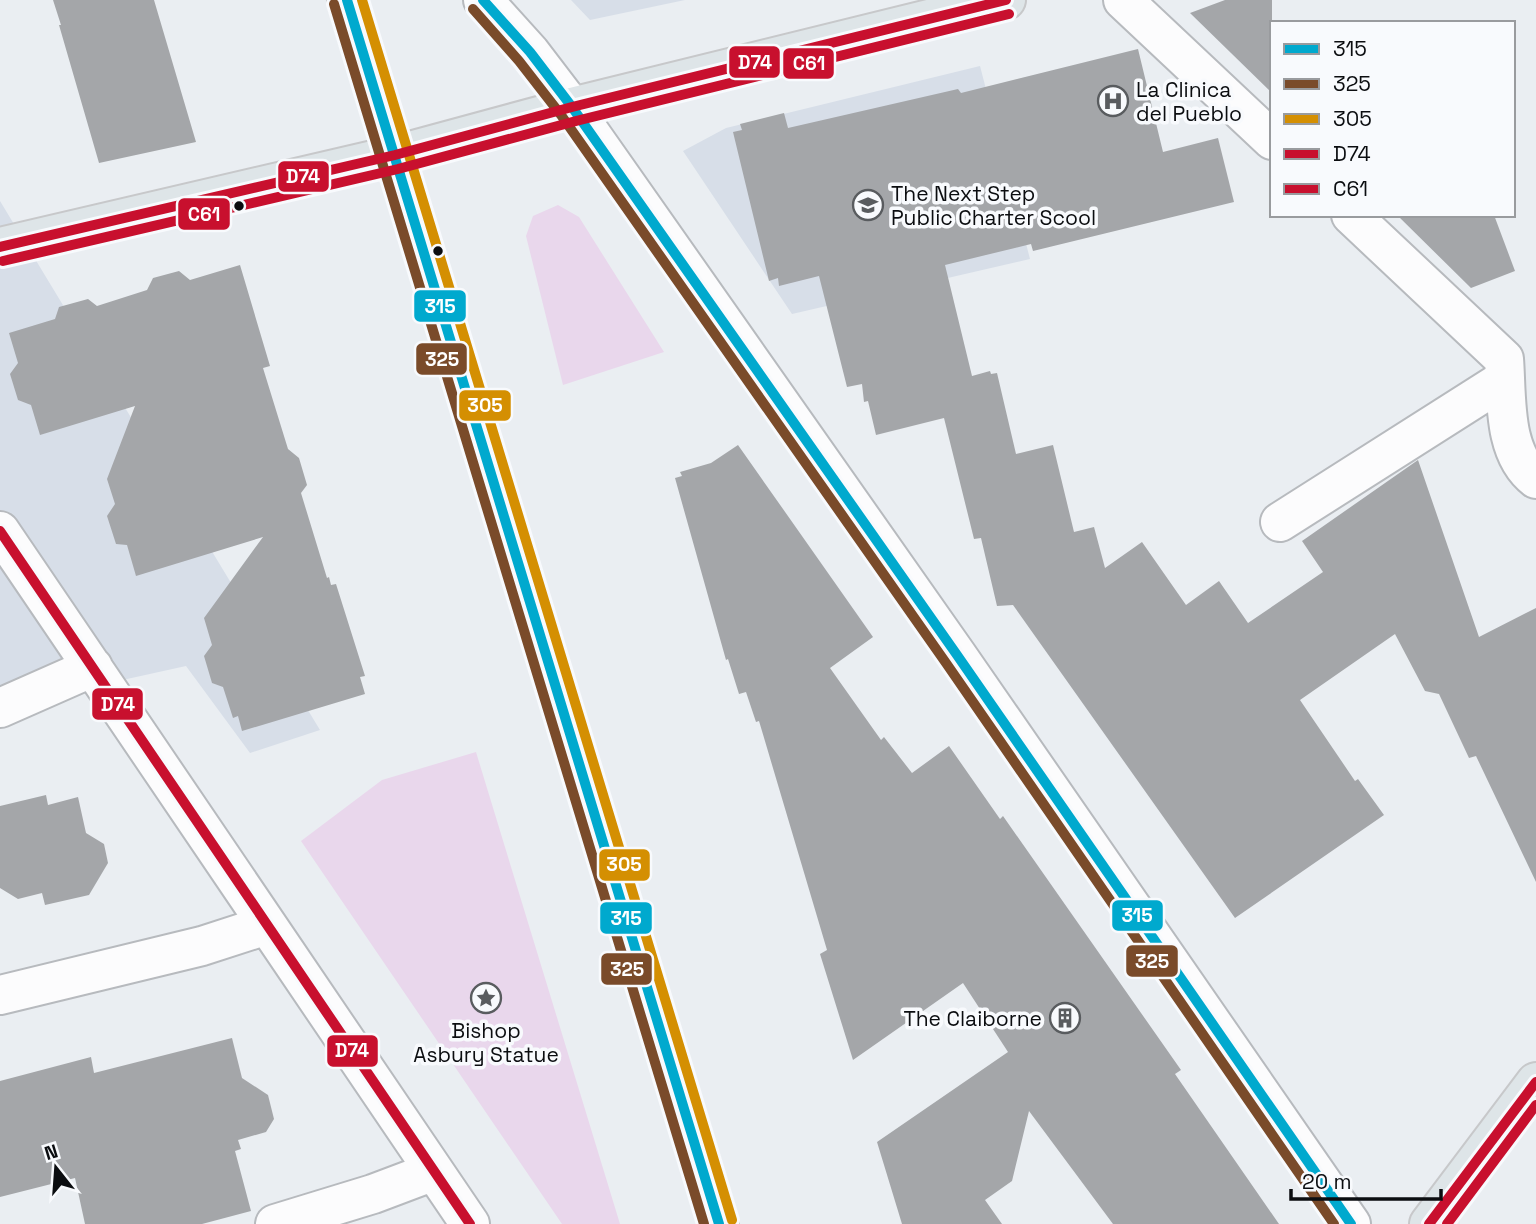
<svg xmlns="http://www.w3.org/2000/svg" width="1536" height="1224" font-family="'Space Grotesk',sans-serif">
	<style>
		.built { fill: #d7dee8 }
		.green { fill: #e9d7ec }
		.building { fill: #a4a6a9 }
		.lines { fill: none; stroke-linecap: round; stroke-linejoin: round }
		.minor-casing { stroke: #b7babe; stroke-width: 42 }
		.major-casing { stroke: #c7c8ca; stroke-width: 42 }
		.minor { stroke: #fcfcfd; stroke-width: 38 }
		.major { stroke: #dee5e8; stroke-width: 38 }
		.bus-1-casing { stroke: #f8fafd; stroke-width: 16 }
		.bus-2-casing { stroke: #f8fafd; stroke-width: 16 }
		.bus-3-casing { stroke: #f8fafd; stroke-width: 16 }
		.bus-4-casing { stroke: #f8fafd; stroke-width: 16 }
		.bus-5-casing { stroke: #f8fafd; stroke-width: 16 }
		.bus-1 { stroke: #00a9ce; stroke-width: 10 }
		.bus-2 { stroke: #7a4b2a; stroke-width: 10 }
		.bus-3 { stroke: #d48f02; stroke-width: 10 }
		.bus-4 { stroke: #c8102e; stroke-width: 10 }
		.bus-5 { stroke: #c8102e; stroke-width: 10 }
		.bus-dot { fill: #0b0d10; stroke: #f8fafd; stroke-width: 2.5 }
		.labels { text-anchor: middle; dominant-baseline: central; stroke-width: 7; stroke-linejoin: round; paint-order: stroke }
		.poi-label { font-size: 21px; fill: #0b0d10; stroke: #f8fafd; text-anchor: start }
		.line-badge { stroke: #f8fafd; stroke-width: 2.5 }
		.badge-label { font-size: 19px; text-anchor: middle; font-weight: bold; fill: #fff }
	</style>
	<rect width="100%" height="100%" fill="#eaeef2"/>
	<path class="built" d="M571,0H685L590,20Z
		M980,66L1030,259L792,314L683,151L726,128Z
		M0,201L320,730L250,753L186,666L0,707Z"/>
	<path class="green" d="M558,205L579,217L664,352L563,385L526,236L533,216Z
		M476,752L620,1224H562L301,841L382,780Z"/>
	<path class="building" d="M53,0H154L196,142L99,163L59,25H61Z
		M1225,0H1272V93L1190,13Z
		M1138,49L1163,152L1218,138L1234,202L1033,251L1031,244L945,265L972,376L990,371L991,374L997,373L1016,454L1053,445L1074,532L1094,527L1105,568L1142,542L1186,605L1219,581L1248,623L1323,572L1302,541L1418,460L1479,637L1536,608V882L1476,756L1469,758L1439,694L1425,691L1395,634L1300,700L1355,781L1358,779L1384,815L1235,918L1013,605L997,606L981,538L974,539L944,418L876,435L868,401L864,402L862,384L847,387L819,276L779,286L778,278L769,281L733,132L742,130L740,124L784,113L788,128L958,89L961,93Z
		M1397,215H1494L1515,271L1471,288Z
		M240,265L270,366L263,368L288,449L299,458L307,485L301,493L327,578L329,577L331,585L336,584L365,676L360,677L365,694L242,731L238,716L233,718L223,687L212,683L204,656L212,645L204,618L263,537L136,576L127,545L116,544L107,516L115,504L107,479L135,406L40,435L31,405L18,400L10,374L18,363L9,333L55,319L59,307L88,299L97,306L147,290L153,278L179,271L190,280Z
		M738,445L873,637L830,668L881,740L884,737L912,773L949,746L1000,819L1003,816L1181,1070L1175,1074L1279,1224H1113L1029,1111L1012,1181L985,1200L1002,1224H902L877,1142L1008,1052L963,983L853,1060L820,954L827,950L759,721L756,722L746,692L739,694L728,659L726,660L675,478L682,476L680,472L711,463Z
		M46,795L48,805L78,797L86,833L104,844L108,863L89,895L45,905L42,893L18,899L0,888V806Z
		M232,1038L242,1078L268,1095L274,1119L266,1132L238,1140L241,1149L235,1151L251,1211L202,1224H85L75,1178L0,1197V1081L91,1057L94,1073Z"/>
	<g class="lines">
		<g class="minor-casing">
			<path id="minor" d="M483,0L530,52L572,107L957,655L1351,1224
				M1123,0L1272,140
				M1351,215L1504,359C1507,397 1502,453 1536,479
				M1280,522L1505,379
				M0,531L470,1224
				M0,708L93,667
				M0,995L202,946L267,925
				M275,1224L373,1194L434,1171"/>
		</g>
		<g class="major-casing">
			<path id="major" d="M347,0L719,1224
				M0,247L395,155L572,107L1006,0
				M1429,1224L1536,1082"/>
		</g>
		<use href="#minor" class="minor"/>
		<use href="#major" class="major"/>
		<g class="bus-1-casing">
			<path id="bus-1" d="M347,0L719,1224
				M483,0L530,52L572,107L957,655L1351,1224"/>
		</g>
		<g class="bus-2-casing">
			<path id="bus-2" d="M334,4L704,1224
				M473,9L519,61L561,115L946,663L1334,1224"/>
		</g>
		<g class="bus-3-casing">
			<path id="bus-3" d="M362,0L732,1220"/>
		</g>
		<g class="bus-4-casing">
			<path id="bus-4" d="M0,247L395,155L572,107L1006,0
				M0,531L470,1224
				M1429,1224L1536,1082"/>
		</g>
		<g class="bus-5-casing">
			<path id="bus-5" d="M3,261L398,169L576,121L1009,14
				M1447,1224L1536,1105"/>
		</g>
		<use href="#bus-1" class="bus-1"/>
		<use href="#bus-2" class="bus-2"/>
		<use href="#bus-3" class="bus-3"/>
		<use href="#bus-4" class="bus-4"/>
		<use href="#bus-5" class="bus-5"/>
	</g>
	<defs>
		<g id="hospital-ring" transform="scale(1.575)"><circle r="9.5" fill="#f8fafd" stroke="#595c5f" stroke-width="1.5"/><path d="M-5-5h3v3.5h4V-5h3V5h-3V1.5h-4V5h-3Z" fill="#595c5f"/></g>
		<g id="school-ring" transform="scale(1.575)"><circle r="9.5" fill="#f8fafd" stroke="#595c5f" stroke-width="1.5"/><path d="M0-5L7-2L0 1L-7-2ZM-4 1L0 2.5L4 1V4Q0 6-4 4Z" fill="#595c5f"/></g>
		<g id="sight-ring" transform="scale(1.575)"><circle r="9.5" fill="#f8fafd" stroke="#595c5f" stroke-width="1.5"/><path d="M0-6L1.8-2.2L6-1.7L2.9 1.2L3.7 5.4L0 3.3L-3.7 5.4L-2.9 1.2L-6-1.7L-1.8-2.2Z" fill="#595c5f"/></g>
		<g id="building-ring" transform="scale(1.575)"><circle r="9.5" fill="#f8fafd" stroke="#595c5f" stroke-width="1.5"/><path d="M-4-6H4V6H1V3H-1V6H-4ZM-2.5-4.3h1.7v1.8h-1.7ZM.8-4.3h1.7v1.8H.8ZM-2.5-1h1.7V.8h-1.7ZM.8-1h1.7V.8H.8Z" fill="#595c5f"/></g>
	</defs>
	<g fill-rule="evenodd">
		<use href="#hospital-ring" x="1113" y="101"/>
		<use href="#school-ring" x="868" y="205"/>
		<use href="#sight-ring" x="486" y="998"/>
		<use href="#building-ring" x="1065" y="1018"/>
	</g>
	<g class="bus-dot">
		<circle cx="239" cy="206" r="6"/>
		<circle cx="438" cy="251" r="6"/>
	</g>
	<g class="labels">
		<g class="poi-label">
			<text x="1136" y="89">La Clinica<tspan x="1136" dy="24">del Pueblo</tspan></text>
			<text x="891" y="193">The Next Step<tspan x="891" dy="24">Public Charter Scool</tspan></text>
			<text x="1042" y="1018" text-anchor="end">The Claiborne</text>
			<text x="486" y="1030" text-anchor="middle">Bishop<tspan x="486" dy="24">Asbury Statue</tspan></text>
		</g>
	</g>
	<g class="line-badge">
		<rect x="728" y="45" width="53" height="34" rx="7" fill="#c8102e"/>
		<rect x="782" y="47" width="53" height="33" rx="7" fill="#c8102e"/>
		<rect x="277" y="160" width="53" height="33" rx="7" fill="#c8102e"/>
		<rect x="177" y="197" width="54" height="34" rx="7" fill="#c8102e"/>
		<rect x="413" y="289" width="54" height="34" rx="7" fill="#00a9ce"/>
		<rect x="415" y="342" width="53" height="34" rx="7" fill="#7a4b2a"/>
		<rect x="458" y="389" width="54" height="33" rx="7" fill="#d48f02"/>
		<rect x="91" y="687" width="53" height="34" rx="7" fill="#c8102e"/>
		<rect x="598" y="848" width="53" height="34" rx="7" fill="#d48f02"/>
		<rect x="1111" y="899" width="53" height="33" rx="7" fill="#00a9ce"/>
		<rect x="599" y="901" width="54" height="34" rx="7" fill="#00a9ce"/>
		<rect x="1125" y="944" width="54" height="34" rx="7" fill="#7a4b2a"/>
		<rect x="600" y="952" width="53" height="34" rx="7" fill="#7a4b2a"/>
		<rect x="326" y="1034" width="53" height="34" rx="7" fill="#c8102e"/>
	</g>
	<g class="badge-label">
		<text x="755" y="69">D74</text>
		<text x="809" y="70">C61</text>
		<text x="303" y="183">D74</text>
		<text x="204" y="221">C61</text>
		<text x="440" y="313">315</text>
		<text x="442" y="366">325</text>
		<text x="485" y="412">305</text>
		<text x="118" y="711">D74</text>
		<text x="624" y="871">305</text>
		<text x="1137" y="922">315</text>
		<text x="626" y="925">315</text>
		<text x="1152" y="968">325</text>
		<text x="627" y="976">325</text>
		<text x="352" y="1057">D74</text>
	</g>
	<rect x="1270" y="21" width="245" height="196" fill="#f8fafd" stroke="#999b9e" stroke-width="2"/>
	<rect x="1284" y="44" width="35" height="10" fill="#00a9ce" stroke="#999b9e" stroke-width="2"/>
	<text x="1333" y="56" font-size="21" fill="#0b0d10">315</text>
	<rect x="1284" y="79" width="35" height="10" fill="#7a4b2a" stroke="#999b9e" stroke-width="2"/>
	<text x="1333" y="91" font-size="21" fill="#0b0d10">325</text>
	<rect x="1284" y="114" width="35" height="10" fill="#d48f02" stroke="#999b9e" stroke-width="2"/>
	<text x="1333" y="126" font-size="21" fill="#0b0d10">305</text>
	<rect x="1284" y="149" width="35" height="10" fill="#c8102e" stroke="#999b9e" stroke-width="2"/>
	<text x="1333" y="161" font-size="21" fill="#0b0d10">D74</text>
	<rect x="1284" y="184" width="35" height="10" fill="#c8102e" stroke="#999b9e" stroke-width="2"/>
	<text x="1333" y="196" font-size="21" fill="#0b0d10">C61</text>
	<g transform="translate(56 1168) rotate(343)" stroke="#f8fafd" stroke-width="5" paint-order="stroke">
	<path d="M0-5L12 26L0 18L-12 26Z" fill="#0b0d10"/>
	<text y="-10" font-size="19" font-weight="bold" text-anchor="middle" fill="#0b0d10">N</text>
	</g>
	<path d="M1291 1189v10h150v-10" fill="none" stroke="#0b0d10" stroke-width="3.5"/>
	<text x="1302" y="1189" font-size="21" fill="#0b0d10" stroke="#f8fafd" stroke-width="5" paint-order="stroke">20 m</text>
</svg>
